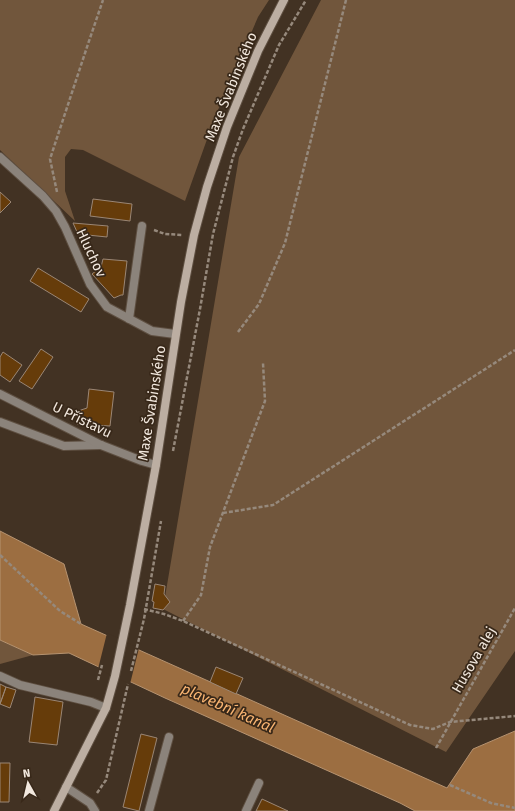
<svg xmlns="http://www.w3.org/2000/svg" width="515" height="811" font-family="'Fira Sans',sans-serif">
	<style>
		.green { fill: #71563c }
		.water { fill: #9c6e41; stroke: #b69370 }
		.pier { fill: #423223 }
		.building { fill: #663c0a; stroke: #9a8675 }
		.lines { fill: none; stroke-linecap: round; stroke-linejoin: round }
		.service-casing { stroke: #5e4f41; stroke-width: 10 }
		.minor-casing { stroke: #5e4f41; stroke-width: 10 }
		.secondary-casing { stroke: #5e4f41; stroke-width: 10 }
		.path { stroke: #96897c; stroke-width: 2.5; stroke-dasharray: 4 2; stroke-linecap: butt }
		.service { stroke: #8b837b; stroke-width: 8 }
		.minor { stroke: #8b837b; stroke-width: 8 }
		.secondary { stroke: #bcaea2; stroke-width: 8 }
		.labels { text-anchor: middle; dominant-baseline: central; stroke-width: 3.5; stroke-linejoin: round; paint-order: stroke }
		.street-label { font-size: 14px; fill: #f2e8de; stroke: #382819 }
		.water-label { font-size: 15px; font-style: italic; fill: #f7b371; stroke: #382819 }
	</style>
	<rect width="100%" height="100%" fill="#423223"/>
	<path class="green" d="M0,0H269L258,17L215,117L185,201L83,150L71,149L65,157V191L75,221L0,150Z
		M321,0H515V651L446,752L163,609L239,157Z
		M0,640L33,655L0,664Z"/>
	<path class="water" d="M0,531L64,564L81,624L447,788L473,749L515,731V811H415L400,803L165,698L69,653L33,655L0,640Z"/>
	<path class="pier" d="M107,633L139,648L130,684L98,669Z"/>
	<path class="building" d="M0,192L11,202L0,213Z
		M93,199L132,204L130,221L90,216Z
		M73,223L108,226L107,237L78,234Z
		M103,259L127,261L123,295H121L114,298L92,274L101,267Z
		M38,268L89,299L81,312L30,281Z
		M41,349L53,357L32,389L19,381Z
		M3,352L22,365L10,382L0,375V357Z
		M89,389L114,392L110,426L77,424L78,411L87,408Z
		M155,584L165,586L164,594L170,602L163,610L153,608L154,602L152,601Z
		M216,667L243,678L236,694L210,682Z
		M0,684L6,687L0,704Z
		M6,687L16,690L10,708L0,704Z
		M35,697L63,702L57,745L29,742Z
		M141,734L157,738L139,811L123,807Z
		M0,763H10L9,802H0Z
		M262,799L288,811H256Z"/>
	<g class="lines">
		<g class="service-casing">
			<path id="service" d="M0,422L64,446L101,445
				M0,676L20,685L91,702L106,708"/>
		</g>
		<g class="minor-casing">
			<path id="minor" d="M0,157L43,196L56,211L65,227L90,284L107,307L152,331L175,334
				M129,319L142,226
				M0,394L101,445L142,461L156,465
				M66,787L90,803L95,811
				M149,811L169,737
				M246,811L259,783"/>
		</g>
		<g class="secondary-casing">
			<path id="secondary" d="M54,811L106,708L115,676L130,605L156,465L181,302L194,235L207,187L227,127L258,51L284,0"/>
		</g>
		<path class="path" d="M57,192L50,159L88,44L103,0
			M154,230L165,234L182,235
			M238,332L259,304L285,243L346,0
			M173,451L200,309L213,234L233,157L243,129L279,45L306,0
			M223,513L273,505L515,350
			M0,555L60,611L81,624
			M144,609L164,614L183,621L410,725L433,729L450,722L515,716
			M183,621L201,595L210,547L265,401L263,363
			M131,671L144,619L161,521
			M98,680L102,665
			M436,748L515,608
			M450,785L491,803L515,808
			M97,793L106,780L128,684"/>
		<use href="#service" class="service"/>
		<use href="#minor" class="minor"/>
		<use href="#secondary" class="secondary"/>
	</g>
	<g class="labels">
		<g class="street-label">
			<text transform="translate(231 87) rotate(-68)">Maxe Švabinského</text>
			<text transform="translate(91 253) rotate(65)">Hluchov</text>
			<text transform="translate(152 403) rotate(-81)">Maxe Švabinského</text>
			<text transform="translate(82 420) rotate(26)">U Přístavu</text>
			<text transform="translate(474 660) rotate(-60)">Husova alej</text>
		</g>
		<g class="water-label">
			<text transform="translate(228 708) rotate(24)">plavební kanál</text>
		</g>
	</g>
	<g transform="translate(28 783) rotate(352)" stroke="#382819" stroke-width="3" paint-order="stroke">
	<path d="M0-3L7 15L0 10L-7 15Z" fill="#f2e8de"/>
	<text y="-6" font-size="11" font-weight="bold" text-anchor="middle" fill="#f2e8de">N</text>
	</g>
</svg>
